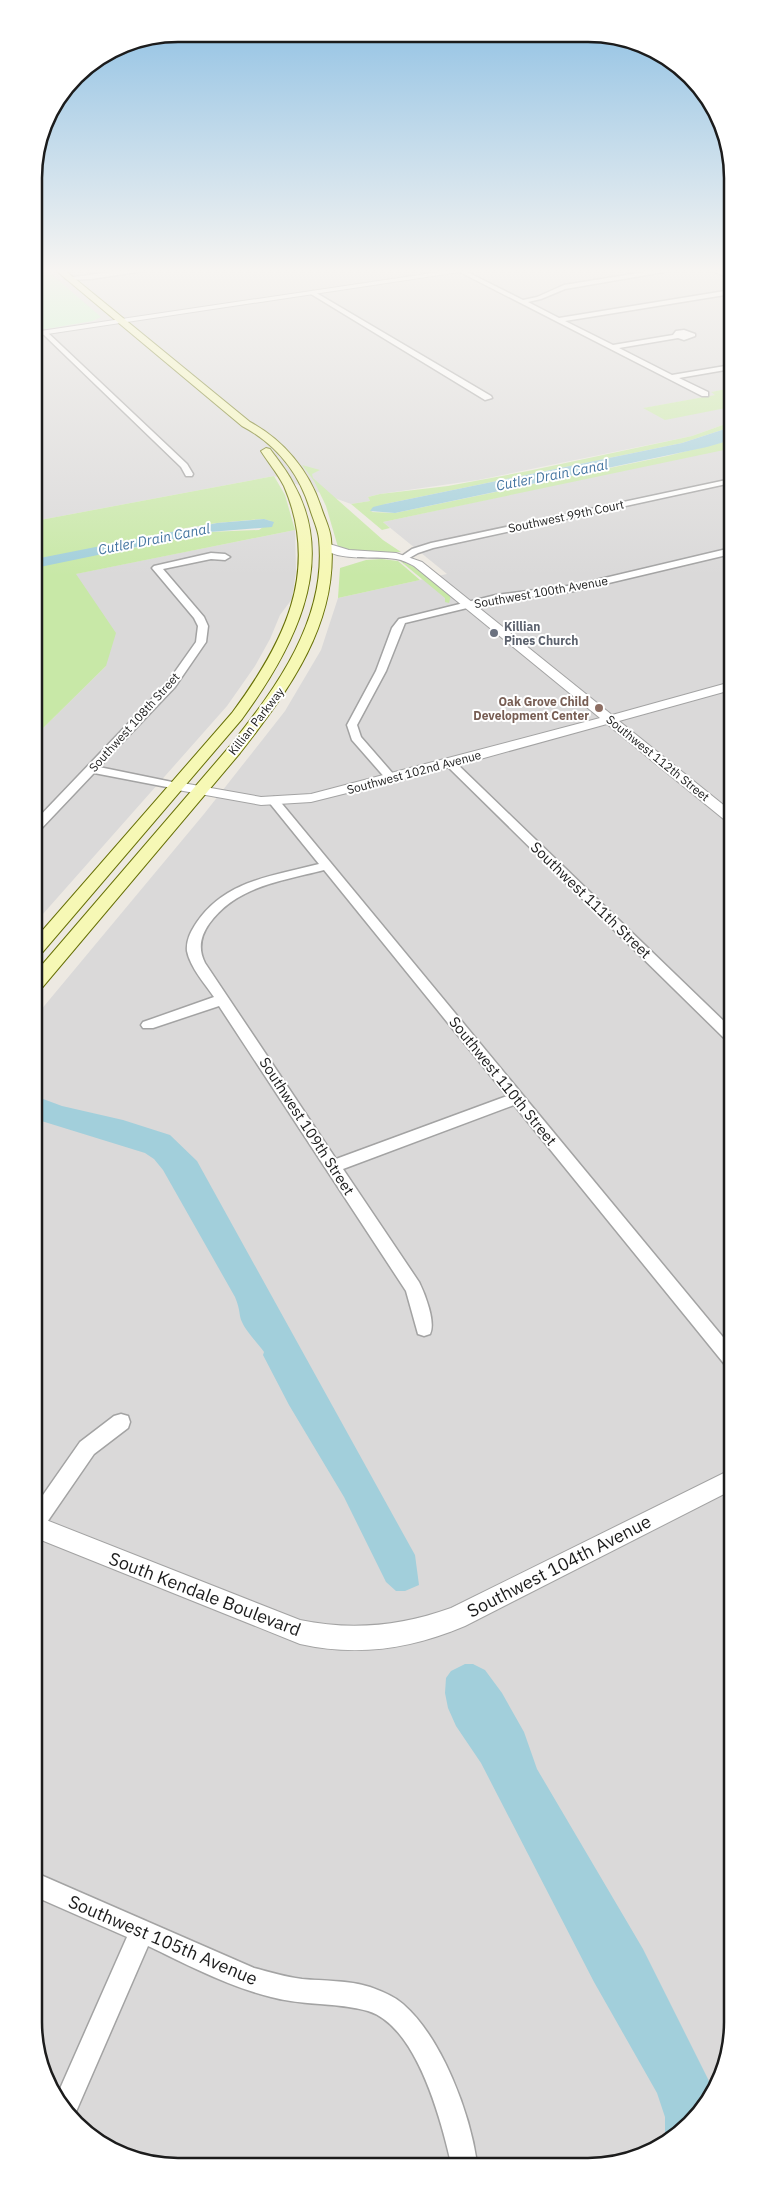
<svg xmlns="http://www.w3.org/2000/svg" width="767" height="2200" font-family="'IBM Plex Sans',sans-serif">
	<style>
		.residential { fill: #dad9d9 }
		.grass { fill: #c8e8a7; fill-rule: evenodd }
		.park { fill: #bef8c1 }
		.water { fill: #a2cfdb }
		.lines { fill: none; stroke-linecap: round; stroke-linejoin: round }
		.minor-casing { stroke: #a3a3a3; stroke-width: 3 }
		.tertiary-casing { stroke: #a3a3a3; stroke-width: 2 }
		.secondary-casing { stroke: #677006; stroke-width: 2 }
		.minor { fill: #fff; fill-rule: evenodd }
		.tertiary { fill: #fff; fill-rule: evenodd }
		.secondary { fill: #f6f8b5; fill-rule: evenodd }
		.worship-dot { fill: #6b7280; stroke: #fff; stroke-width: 2 }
		.education-dot { fill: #8d6e63; stroke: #fff; stroke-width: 2 }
		.labels { text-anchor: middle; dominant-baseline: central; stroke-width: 4; stroke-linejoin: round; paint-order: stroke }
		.far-street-label { font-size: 12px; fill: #1c1c1c; stroke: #fff }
		.far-worship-label { font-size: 12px; font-weight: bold; fill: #5b616d; stroke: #fff; text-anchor: start }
		.far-education-label { font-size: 12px; font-weight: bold; fill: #785e54; stroke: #fff; text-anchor: end }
		.far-water-label { font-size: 14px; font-style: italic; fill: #4777a2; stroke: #fff }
		.street-label { font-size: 15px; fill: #1c1c1c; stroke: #fff }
		.near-street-label { font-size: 18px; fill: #1c1c1c; stroke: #fff }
		.rim { fill: none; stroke: #1c1c1c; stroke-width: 2.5 }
	</style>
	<rect width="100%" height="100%" fill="#ede9e2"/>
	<path class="residential" d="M34,268H731V388L712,392L716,395L644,408L695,413L731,407V422L692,436L478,480L380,494L368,497L370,501L351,504L274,476L35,521L34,331L97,320L34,272Z
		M731,447L733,2030L722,2076L697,2117L661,2147L617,2163L151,2164L76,2124L37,2050L35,1017L204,814L285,711L321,650L338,598L447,574L383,522Z
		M295,530L296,571L292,599L280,615L270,639L255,666L227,706L35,923V736L106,666L75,574Z"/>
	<path class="grass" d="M731,388V407L665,420L643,408L715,395L711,392Z
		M731,422V427L682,443L385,504L371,512L395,513L667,456L731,440V447L724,450L383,522L390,528L382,530L351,504L370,501L368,497L380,494L448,486L528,471L692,436Z
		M302,465L320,470L312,474L313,478L383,540L401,552H352L338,547L326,506L314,481Z
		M274,476L285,495L295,530L76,574L116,633L106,666L35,736V521ZM263,519L271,521L259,530L209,532L124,550L180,529L217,523Z
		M382,559L398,561L420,580L338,598L340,568L366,560Z
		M399,560L419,569L451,595L449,603L445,602V598Z"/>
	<path class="park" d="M43,271L49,272L101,317L93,321L34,331V272Z"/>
	<path class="water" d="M731,427V440L707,447L395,513L370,511L373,507L385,504L682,443Z
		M264,519L274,522L272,527L209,532L35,568V559L217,523Z
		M35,1096L62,1106L123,1120L170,1135L197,1161L405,1537L415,1555L419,1585L405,1591H396L386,1582L344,1497L289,1405L263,1355L264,1352C258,1343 242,1328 240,1316C239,1309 238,1304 235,1297L163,1170L154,1159L145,1153L35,1119Z
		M465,1664H473L485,1670L502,1693L524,1732L537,1769L643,1949L714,2091L697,2117L665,2143V2117L657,2093L594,1982L481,1763L456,1726L448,1708L445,1693L446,1678L451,1671Z"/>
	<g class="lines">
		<g class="minor-casing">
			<path id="minor" d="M54,268L34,273V269Z
				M143,268H163L91,279L68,280L65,278Z
				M670,268H687L565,289L541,299L528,302L559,318L731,290V294L565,321L613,345L673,335L676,331L684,330L695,334V336L684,340L678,338L619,348L672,375L731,365V369L679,378L708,392V396H702L458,271L463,270L523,300L537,297L564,285Z
				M706,268H715L731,275V279Z
				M313,291L491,396L492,398L485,400L311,294Z
				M42,331H46L187,464L193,474L192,476H186L181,467L42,333Z
				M731,479V483L433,548L418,553L404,561L399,558L412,549L431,543Z
				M731,548V554L575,591L496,601L405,623L386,671L357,725L361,737L395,776L397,778L395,780H387L352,740L347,725L376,671L392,628L399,619L496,595L575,585Z
				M211,553L225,554L230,557L225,560L211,559L163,569L204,617L208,626L206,642L175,687L99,767L177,783L183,786L177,789L94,773L39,831L35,832V821L167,683L196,642L198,626L194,618L152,568L154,566Z
				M450,760L454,761L732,1029V1043L727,1041L446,765L444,763L446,761Z
				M274,797L278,799L732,1348V1369L726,1366L514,1105L343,1169L419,1282C425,1294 436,1322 430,1334L424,1336L418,1334L406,1291L219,1006L153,1028H143L141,1025L143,1022L214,997C205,984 190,967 187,951C186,940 191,931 197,922C226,880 273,876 319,864L268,801ZM324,870L507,1096L336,1159L205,963C198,949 200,937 209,924C236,886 282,881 324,870Z
				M121,1414L128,1416L130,1422L128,1428L94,1454L43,1528L36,1530V1505L80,1442L114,1416Z
				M36,1873L254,1968C270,1972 285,1977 302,1979C324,1981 348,1980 370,1987C381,1991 394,1996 403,2004C442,2038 470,2113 477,2163H451C441,2120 417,2026 368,2011C337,2002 303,2006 271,1997C227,1986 188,1965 148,1946L75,2114L72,2116L59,2091L127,1937L36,1897Z"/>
		</g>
		<g class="tertiary-casing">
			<path id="tertiary" d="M466,268H486L34,336V332Z
				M326,543L349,550L396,553L422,562L612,715L731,682V690L619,721L731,811V822L726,821L607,724L455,766L311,802L261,805L172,789L170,786L172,783L177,782L261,797L311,794L600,718L414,566C408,563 403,560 396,559C375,555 337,563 321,546Z
				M732,1469V1490L465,1626C411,1649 357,1657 300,1644L36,1538V1516L300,1620C352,1631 401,1626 451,1608Z"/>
		</g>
		<g class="secondary-casing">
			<path id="secondary" d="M53,268H62L250,422C283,440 309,470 321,507C324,517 330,528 331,539C339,623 289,690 240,753L41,989L35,991V973L230,746C277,687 327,619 319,539C318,529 313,519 310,509C299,473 276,444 242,426Z
				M266,448L270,449C278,460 287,471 293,483C340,565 290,653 242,719L41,954L35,956V939L232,713C283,644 321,572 284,486C278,474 268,462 261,451Z"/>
		</g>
		<use href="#minor" class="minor"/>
		<use href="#tertiary" class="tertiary"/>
		<use href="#secondary" class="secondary"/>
	</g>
	<linearGradient id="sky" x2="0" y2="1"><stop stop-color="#8cbfe3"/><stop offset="0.47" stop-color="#f7f5f2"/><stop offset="1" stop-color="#f7f5f2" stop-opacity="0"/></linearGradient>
	<rect width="767" height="576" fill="url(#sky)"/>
	<circle class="worship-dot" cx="494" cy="633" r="5"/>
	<circle class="education-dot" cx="599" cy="708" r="5"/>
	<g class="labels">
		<g class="far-street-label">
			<text transform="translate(566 516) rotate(-12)">Southwest 99th Court</text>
			<text transform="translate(541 592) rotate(-10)">Southwest 100th Avenue</text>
			<text transform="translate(256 721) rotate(-52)">Killian Parkway</text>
			<text transform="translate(134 722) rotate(-48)">Southwest 108th Street</text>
			<text transform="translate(658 758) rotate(39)">Southwest 112th Street</text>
			<text transform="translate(414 772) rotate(-15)">Southwest 102nd Avenue</text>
		</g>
		<g class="far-worship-label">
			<text x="504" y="626">Killian<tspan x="504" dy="14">Pines Church</tspan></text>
		</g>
		<g class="far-education-label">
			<text x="589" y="701">Oak Grove Child<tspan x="589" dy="14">Development Center</tspan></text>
		</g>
		<g class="far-water-label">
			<text transform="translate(552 475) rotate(-11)">Cutler Drain Canal</text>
			<text transform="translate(154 539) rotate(-11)">Cutler Drain Canal</text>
		</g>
		<g class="street-label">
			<text transform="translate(591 900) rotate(44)">Southwest 111th Street</text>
			<text transform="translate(503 1081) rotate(51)">Southwest 110th Street</text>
			<text transform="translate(307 1126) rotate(57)">Southwest 109th Street</text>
		</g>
		<g class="near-street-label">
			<text transform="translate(559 1566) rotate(-27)">Southwest 104th Avenue</text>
			<text transform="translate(205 1594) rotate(21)">South Kendale Boulevard</text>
			<text transform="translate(163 1940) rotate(23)">Southwest 105th Avenue</text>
		</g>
	</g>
	<path d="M0 0H767V2200H0ZM178 42H588A136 136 0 0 1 724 178V2022A136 136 0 0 1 588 2158H178A136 136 0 0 1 42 2022V178A136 136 0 0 1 178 42Z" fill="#fff" fill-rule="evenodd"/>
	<path class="rim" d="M178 42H588A136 136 0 0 1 724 178V2022A136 136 0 0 1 588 2158H178A136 136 0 0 1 42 2022V178A136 136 0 0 1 178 42Z"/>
</svg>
